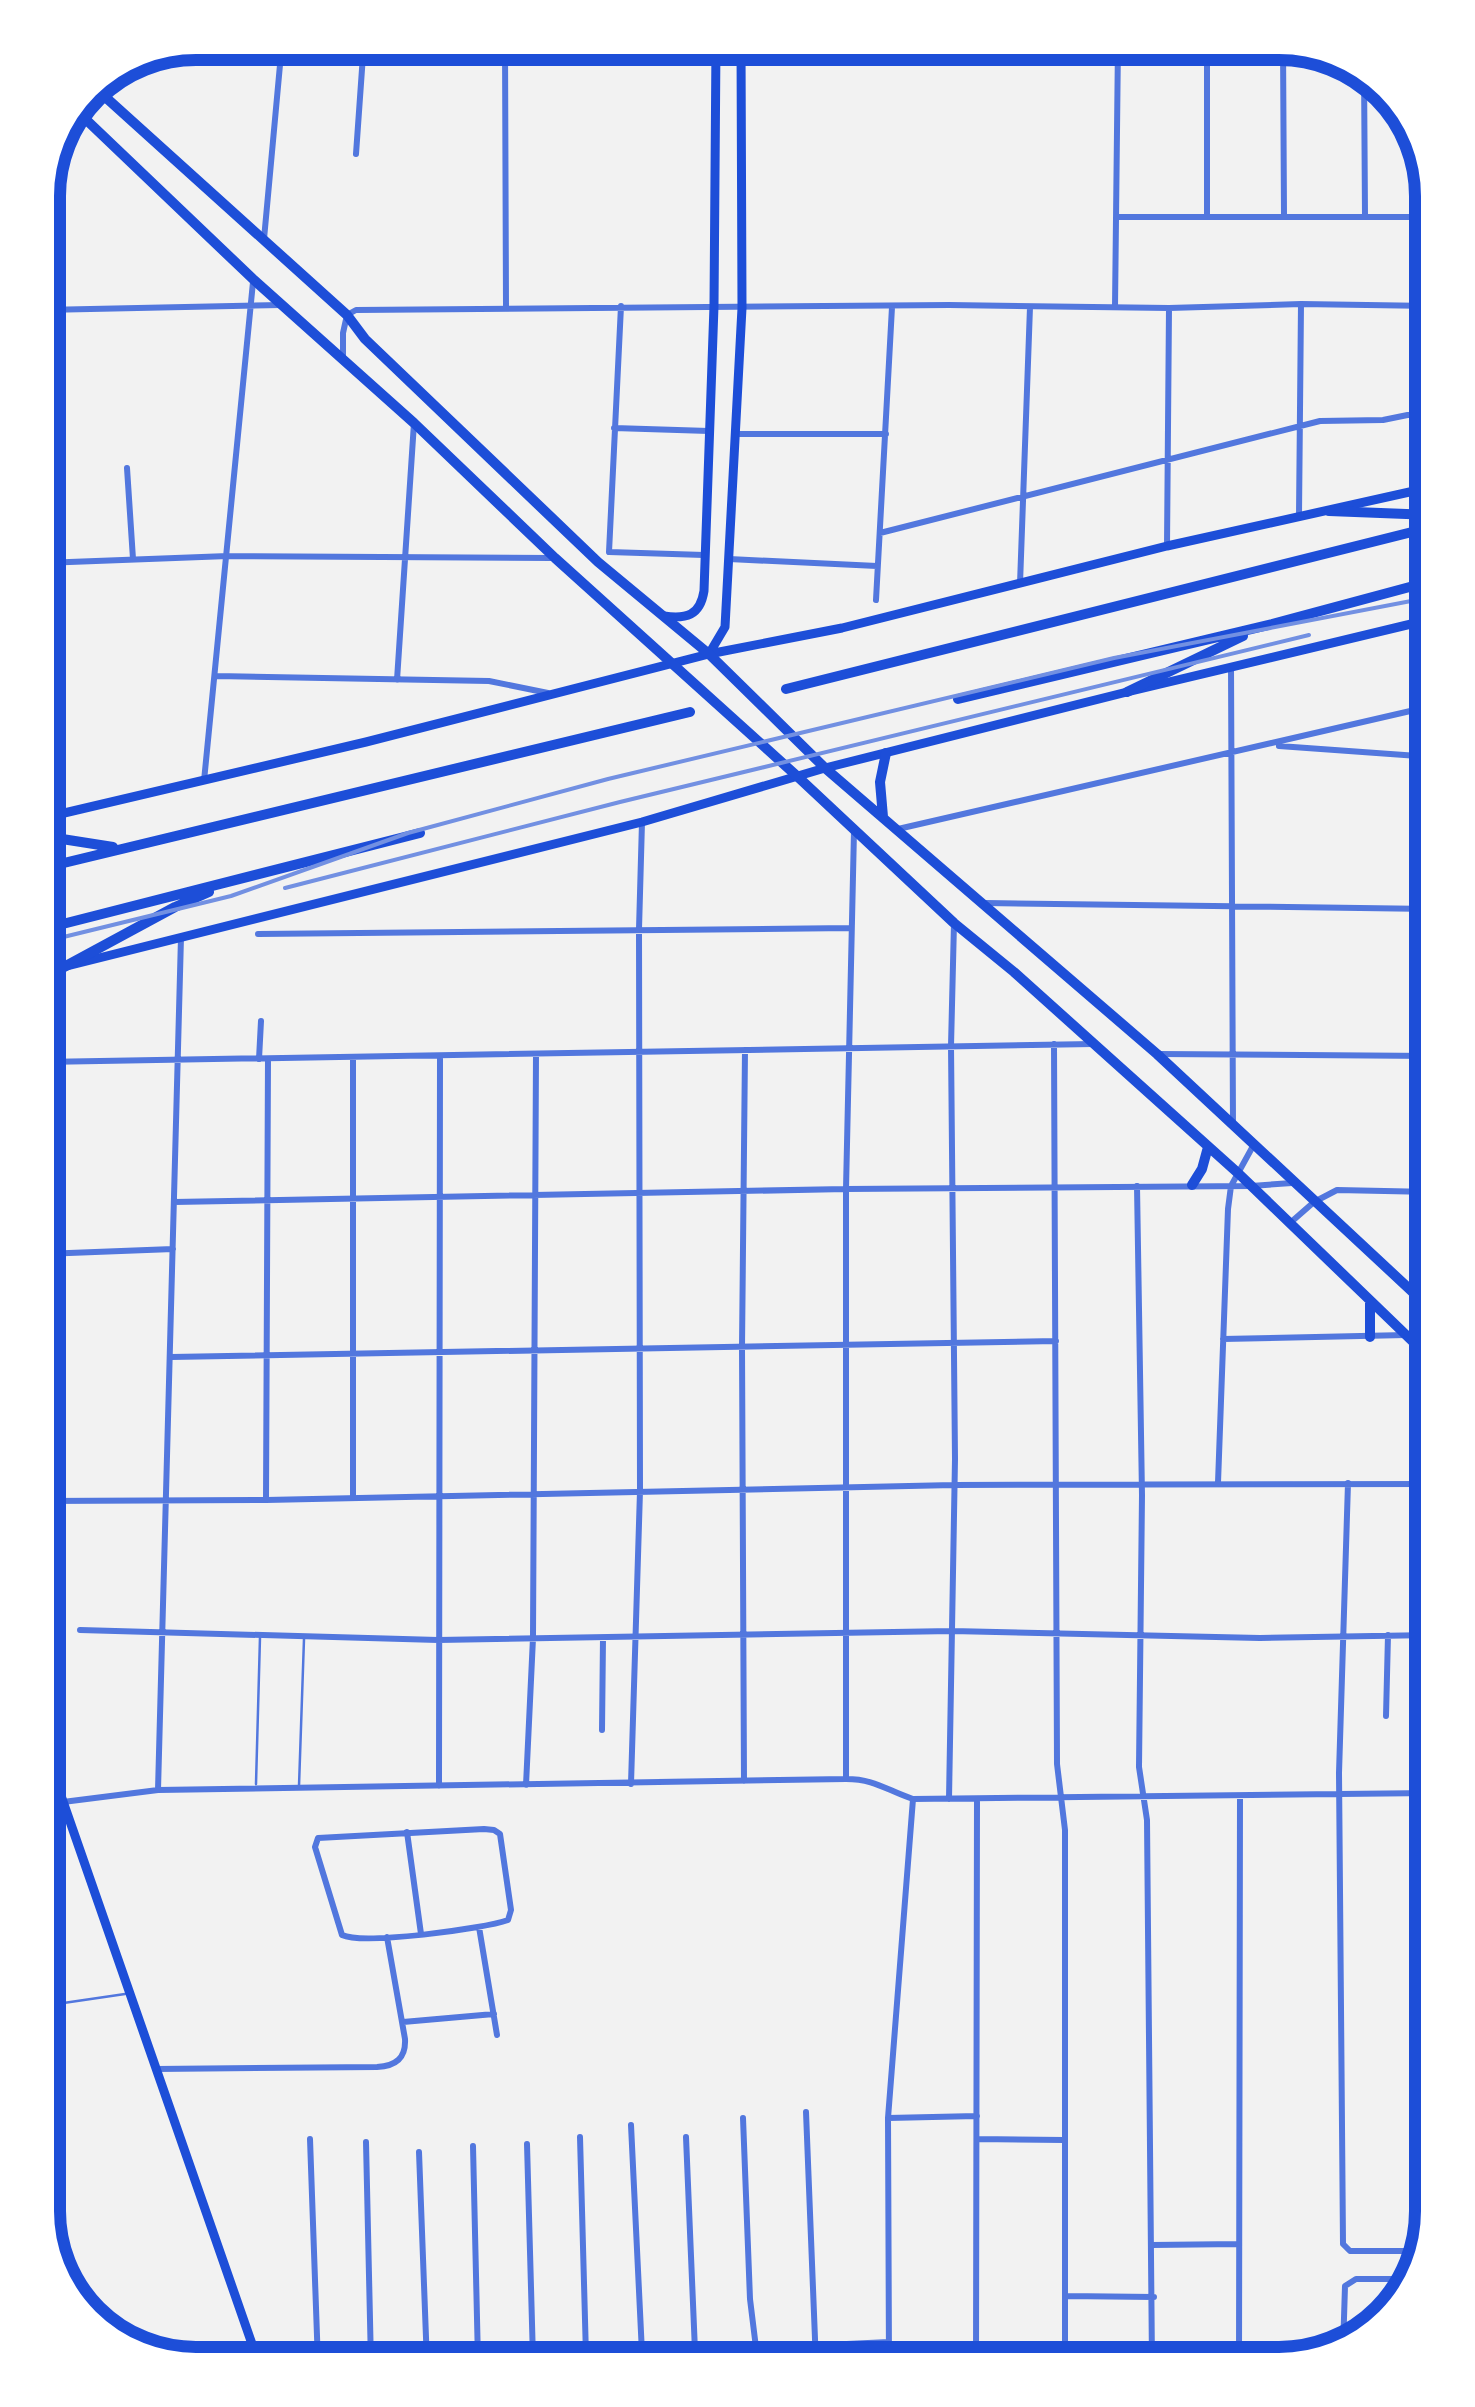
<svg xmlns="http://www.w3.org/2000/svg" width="1475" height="2407" font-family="Cabin,sans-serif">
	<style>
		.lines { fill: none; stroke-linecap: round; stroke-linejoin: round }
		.service { stroke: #5277de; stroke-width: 2.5 }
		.minor { stroke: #5277de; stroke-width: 6 }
		.secondary { stroke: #1d4ed8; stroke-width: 9 }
		.trunk { stroke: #1d4ed8; stroke-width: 10 }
		.rail { stroke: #7290e2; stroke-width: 4 }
		.rim { fill: none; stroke: #1d4ed8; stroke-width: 12 }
	</style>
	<rect width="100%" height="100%" fill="#f2f2f2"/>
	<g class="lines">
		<path class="service" d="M256,1784L260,1637
			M299,1786L304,1639
			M43,2006L125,1994"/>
		<path class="minor" d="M505,43L506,307
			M1207,43V215
			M1283,43L1284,216
			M415,55V43
			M153,60L363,55L1118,49
			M1364,68L1365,216
			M356,154L363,55
			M1116,217H1432
			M264,239L282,43
			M621,306L609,552L704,555
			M1115,307L1118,43
			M43,310L281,305
			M343,357V333L347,315L356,310L949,305L1169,308L1301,304L1432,306
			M1412,416L1414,306
			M614,428L709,431
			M736,434H886
			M127,468L133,559
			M1299,516L1301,304
			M880,533L1320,421L1383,420L1432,410
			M1167,546L1169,308
			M729,559L877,566
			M43,563L228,556L551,558
			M1020,584L1030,307
			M876,600L892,307
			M1231,667L1233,1126
			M216,676L489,681L548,693
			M397,680L414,423
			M1279,746L1432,757
			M204,781L253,282
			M898,829L1432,706
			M985,903L1432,909
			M258,934L851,928
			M1054,1044L1057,1764L1065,1830V2364
			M1159,1054L1432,1056
			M353,1057V1497
			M259,1059L261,1021
			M56,1061L63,1500
			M43,1062L1093,1044
			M1137,1186L1142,1495L1139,1767L1147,1820L1152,2364
			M174,1202L846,1189L1251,1186L1292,1183
			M1290,1223L1314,1202L1337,1190L1432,1192
			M43,1254L173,1249
			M1223,1339L1406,1335
			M171,1357L1056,1341
			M43,1363H62
			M1218,1483L1228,1209L1231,1186L1253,1146
			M1348,1483L1339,1773L1343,2244L1350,2251H1421
			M266,1500L268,1059
			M43,1501L266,1500L954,1485L1432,1484
			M80,1630L438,1640L952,1631L1260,1638L1432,1635
			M1386,1716L1388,1635
			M602,1730L603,1638
			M846,1779V1189L854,831
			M43,1780L55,1777
			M744,1781L742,1347L745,1050
			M631,1784L640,1491L639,929L642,822
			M526,1785L533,1638L536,1054
			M439,1786L440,1056
			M158,1790L181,937
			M949,1799L955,1459L951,1046L954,923
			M63,1802L158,1790L846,1779C875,1779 886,1790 913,1799L1432,1793
			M484,1829L494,1830L500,1834L511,1910L508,1920C483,1929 363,1945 342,1935L315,1847L318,1838Z
			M407,1832L421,1934
			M479,1927L497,2035
			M403,2022L494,2014
			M156,2069L377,2067C396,2066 406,2058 405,2039L387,1937
			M806,2112L816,2364
			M743,2118L750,2299L758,2364
			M888,2118L977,2116
			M631,2125L642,2353
			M580,2137L586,2356
			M686,2137L695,2351
			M310,2139L318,2364
			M977,2139L1064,2140
			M366,2142L371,2364
			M527,2144L533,2359
			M473,2146L478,2361
			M419,2152L427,2364
			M1152,2245L1239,2244
			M1065,2296L1154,2297
			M1343,2350L1345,2286L1356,2279H1412
			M417,2364L889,2342
			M889,2364L888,2118L913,1799
			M976,2364L977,1799
			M1239,2364L1240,1796"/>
		<path class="secondary" d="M664,616C686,619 700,616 704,591L714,306L716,43
			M709,654L725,627L742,308L741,43
			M43,818L366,742L709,654L842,628L1167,546L1432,487
			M43,972L642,822L825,768L1127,692L1432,619
			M43,1744L259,2364"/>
		<path class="trunk" d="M92,85L347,315L365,339L598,562L709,654L825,768L1157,1054L1432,1310
			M77,111L254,280L414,423L555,558L798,777L954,923L1014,972L1239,1174L1432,1360
			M1329,511L1432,515
			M786,689L1432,527
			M1127,692L1243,636
			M958,699L1272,624L1432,581
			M883,817L880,782L886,753
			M43,836L113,847
			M43,868L690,712
			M43,929L420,833
			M64,967L175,907L209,892
			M1192,1185L1202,1169L1208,1147
			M1370,1337V1303"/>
		<path class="rail" d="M285,888L620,802L1309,635
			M43,942L231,896L408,833L608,779L1114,658L1432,597"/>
	</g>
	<path d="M0 0H1475V2407H0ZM196 60H1279A136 136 0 0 1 1415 196V2211A136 136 0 0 1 1279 2347H196A136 136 0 0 1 60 2211V196A136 136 0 0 1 196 60Z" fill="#fff" fill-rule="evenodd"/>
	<path class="rim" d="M196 60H1279A136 136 0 0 1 1415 196V2211A136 136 0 0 1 1279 2347H196A136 136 0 0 1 60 2211V196A136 136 0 0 1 196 60Z"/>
</svg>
